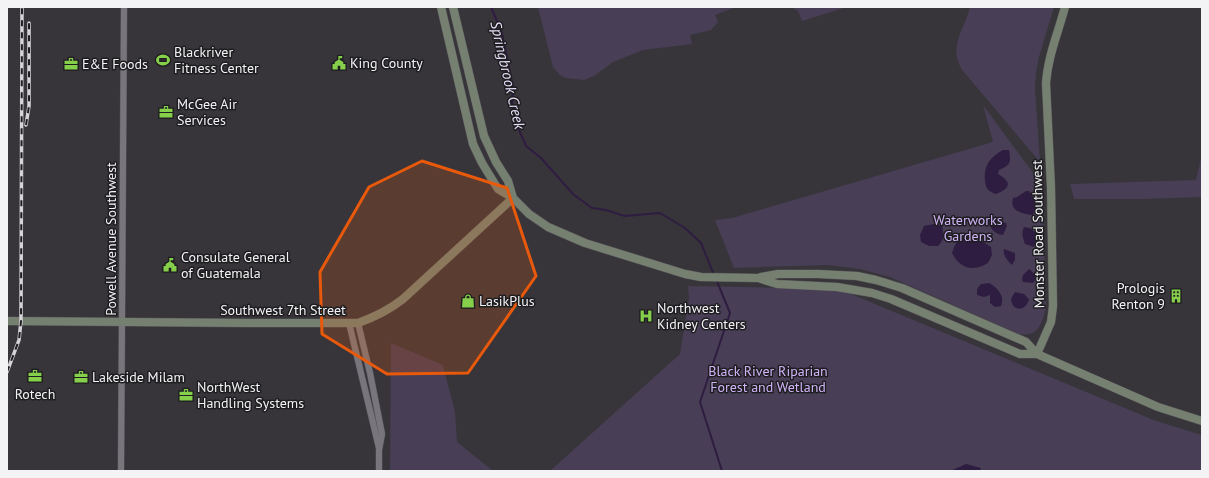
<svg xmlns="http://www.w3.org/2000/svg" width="1209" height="478" font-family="'PT Sans',sans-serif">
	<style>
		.green { fill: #483e56 }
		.water { fill: #2e1d41 }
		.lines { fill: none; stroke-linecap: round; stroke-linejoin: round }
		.stream { stroke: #2e1d41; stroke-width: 2 }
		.street-casing { stroke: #565458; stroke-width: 7 }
		.secondary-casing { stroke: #565458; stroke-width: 9 }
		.street { stroke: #78767c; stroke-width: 6 }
		.secondary { stroke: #768071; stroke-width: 8 }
		.rail-casing { stroke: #d5d4d7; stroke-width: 3.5 }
		.rail { stroke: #1e1d20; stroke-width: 2; stroke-dasharray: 6; stroke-linecap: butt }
		.marked { fill: #e8590c; fill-opacity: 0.2; stroke: #e8590c; stroke-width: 3; stroke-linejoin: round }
		.labels { text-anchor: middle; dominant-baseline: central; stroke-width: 3; stroke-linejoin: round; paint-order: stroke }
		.poi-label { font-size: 14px; fill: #f3f2f5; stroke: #1e1d20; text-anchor: start }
		.park-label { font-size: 14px; fill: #d1b5f8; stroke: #1e1d20 }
		.street-label { font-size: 14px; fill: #f3f2f5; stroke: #1e1d20 }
		.water-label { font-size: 15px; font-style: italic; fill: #e7ddf8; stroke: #1e1d20 }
	</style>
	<rect width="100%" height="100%" fill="#37353a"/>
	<path class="green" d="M538,7H736L715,15L718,22L711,30L690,35L692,44L643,50L613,62L594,76L584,80L566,78L560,75L553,67Z
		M791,7H847L802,21L798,11Z
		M970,7H1054L1039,57L1036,72L1035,88L1040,162L963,71C947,47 964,31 970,7Z
		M983,105L1042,185L1046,309C1041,324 1039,337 1019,334L890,277L860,269L828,265L734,268L715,220L732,218L993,142Z
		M1202,154V197L1143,199H1074L1070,184L1196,180Z
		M688,286L839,289L1156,421L1202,435V471H550L680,354L689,299Z
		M391,343L443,365L455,412L457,442L493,471H390Z"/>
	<path class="water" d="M1003,150H1009C1011,162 1011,165 999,170L998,174C1012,182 1011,188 996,194C988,191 986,189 985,181C983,166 991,156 1003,150Z
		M1026,191H1029C1034,197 1037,207 1033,215C1022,214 1009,211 1013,198L1017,197Z
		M991,218L1006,223L1007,226L1003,235C994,234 990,228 988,220Z
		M934,224L942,226C944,235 945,239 938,246H929L921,242L920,235L924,226Z
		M1024,227L1030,228L1037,234L1034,247L1025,244C1023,238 1021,233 1024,227Z
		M969,233L991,247L992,255L988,263C973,272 960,269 952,253C955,243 959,237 969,233Z
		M1004,249L1015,253V260L1012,265C1008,261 1002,255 1004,249Z
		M1029,269C1034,273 1038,278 1033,283L1023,282L1022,279L1023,275Z
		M989,283C998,288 1005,296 1001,306L995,307L990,303V295L984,297L977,295V289L981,284Z
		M1015,292L1024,294L1029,299C1026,312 1012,312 1011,299Z
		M966,464L981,468L980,471H950Z"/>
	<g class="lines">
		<path class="stream" d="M491,7L502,33L513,87L512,102L516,123L526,146L541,158L573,194L592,208L606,210L625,216L660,213L685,228L701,243L714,275
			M716,279L730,313L700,402L722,471"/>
		<g class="street-casing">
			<path id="street" d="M349,323L379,448
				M358,323L370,373L382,434L379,450V471
				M121,471L124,7"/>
		</g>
		<g class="secondary-casing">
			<path id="secondary" d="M441,7L473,144L482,163L498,189L513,198L529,214L548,227L585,243L685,274L701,277L758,278L777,284L837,287L872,293L891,299L1020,354H1037
				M453,7L484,136L496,162L508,181L513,198
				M761,277L778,274H818L857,276L876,280L902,288L1026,342L1037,354L1053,361L1158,407L1202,421
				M7,321L248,323H358C375,317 389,310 403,299L513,198
				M1037,354L1051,322L1053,306L1051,188L1046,83C1048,56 1058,33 1065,7"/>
		</g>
		<use href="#street" class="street"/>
		<use href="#secondary" class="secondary"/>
		<g class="rail-casing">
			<path id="rail" d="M26,125L29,106V23
				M7,372L19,340L21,321L22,7"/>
		</g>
		<use href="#rail" class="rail"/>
	</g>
	<path class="marked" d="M422,161L507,188L536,276L468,373L387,374L322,334L320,272L369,187Z"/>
	<defs>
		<g id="stadium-bare" transform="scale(1.08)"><path d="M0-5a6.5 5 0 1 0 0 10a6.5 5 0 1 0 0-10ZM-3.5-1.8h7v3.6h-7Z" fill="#86cf4b" stroke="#1e1d20" stroke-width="2.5" paint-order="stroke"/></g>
		<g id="civic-bare" transform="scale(1.08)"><path d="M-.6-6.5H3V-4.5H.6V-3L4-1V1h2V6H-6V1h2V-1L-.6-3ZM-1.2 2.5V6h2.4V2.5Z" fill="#86cf4b" stroke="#1e1d20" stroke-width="2.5" paint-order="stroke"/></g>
		<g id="office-bare" transform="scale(1.08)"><path d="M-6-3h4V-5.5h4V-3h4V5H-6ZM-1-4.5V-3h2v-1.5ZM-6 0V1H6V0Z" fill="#86cf4b" stroke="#1e1d20" stroke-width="2.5" paint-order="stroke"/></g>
		<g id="building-bare" transform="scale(1.08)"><path d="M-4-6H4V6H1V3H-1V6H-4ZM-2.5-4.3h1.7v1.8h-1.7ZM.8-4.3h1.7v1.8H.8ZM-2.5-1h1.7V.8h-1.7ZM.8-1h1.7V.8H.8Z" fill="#86cf4b" stroke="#1e1d20" stroke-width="2.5" paint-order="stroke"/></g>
		<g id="shop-bare" transform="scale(1.08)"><path d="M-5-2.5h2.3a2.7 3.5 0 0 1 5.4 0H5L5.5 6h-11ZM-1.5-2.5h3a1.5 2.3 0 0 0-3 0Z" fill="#86cf4b" stroke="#1e1d20" stroke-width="2.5" paint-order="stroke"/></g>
		<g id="hospital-bare" transform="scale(1.08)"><path d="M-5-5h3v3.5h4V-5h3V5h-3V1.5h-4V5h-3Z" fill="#86cf4b" stroke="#1e1d20" stroke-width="2.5" paint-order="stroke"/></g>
	</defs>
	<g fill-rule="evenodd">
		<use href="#stadium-bare" x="163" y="60"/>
		<use href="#civic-bare" x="339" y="63"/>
		<use href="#office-bare" x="71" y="64"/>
		<use href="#office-bare" x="166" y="112"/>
		<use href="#civic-bare" x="170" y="265"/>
		<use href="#building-bare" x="1176" y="296"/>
		<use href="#shop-bare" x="468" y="301"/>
		<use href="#hospital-bare" x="646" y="316"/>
		<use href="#office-bare" x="35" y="376"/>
		<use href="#office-bare" x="81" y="377"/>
		<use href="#office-bare" x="186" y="395"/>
	</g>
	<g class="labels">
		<g class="poi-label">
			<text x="174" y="52">Blackriver<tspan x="174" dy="16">Fitness Center</tspan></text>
			<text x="350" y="63">King County</text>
			<text x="82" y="64">E&amp;E Foods</text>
			<text x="177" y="104">McGee Air<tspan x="177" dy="16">Services</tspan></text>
			<text x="181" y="257">Consulate General<tspan x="181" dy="16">of Guatemala</tspan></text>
			<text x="1165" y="288" text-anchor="end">Prologis<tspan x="1165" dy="16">Renton 9</tspan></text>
			<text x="479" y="301">LasikPlus</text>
			<text x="657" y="308">Northwest<tspan x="657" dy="16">Kidney Centers</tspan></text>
			<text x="92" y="377">Lakeside Milam</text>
			<text x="197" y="387">NorthWest<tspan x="197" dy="16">Handling Systems</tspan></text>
			<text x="35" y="394" text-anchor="middle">Rotech</text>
		</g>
		<g class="park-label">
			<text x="968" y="220">Waterworks<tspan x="968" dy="16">Gardens</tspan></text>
			<text x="768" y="371">Black River Riparian<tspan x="768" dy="16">Forest and Wetland</tspan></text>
		</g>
		<g class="street-label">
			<text transform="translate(1038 234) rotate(-91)">Monster Road Southwest</text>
			<text transform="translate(111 239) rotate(-90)">Powell Avenue Southwest</text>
			<text x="283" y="310">Southwest 7th Street</text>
		</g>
		<g class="water-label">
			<text transform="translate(508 75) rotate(77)">Springbrook Creek</text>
		</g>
	</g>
	<rect width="1209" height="478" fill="none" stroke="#f3f2f5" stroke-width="16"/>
</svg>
